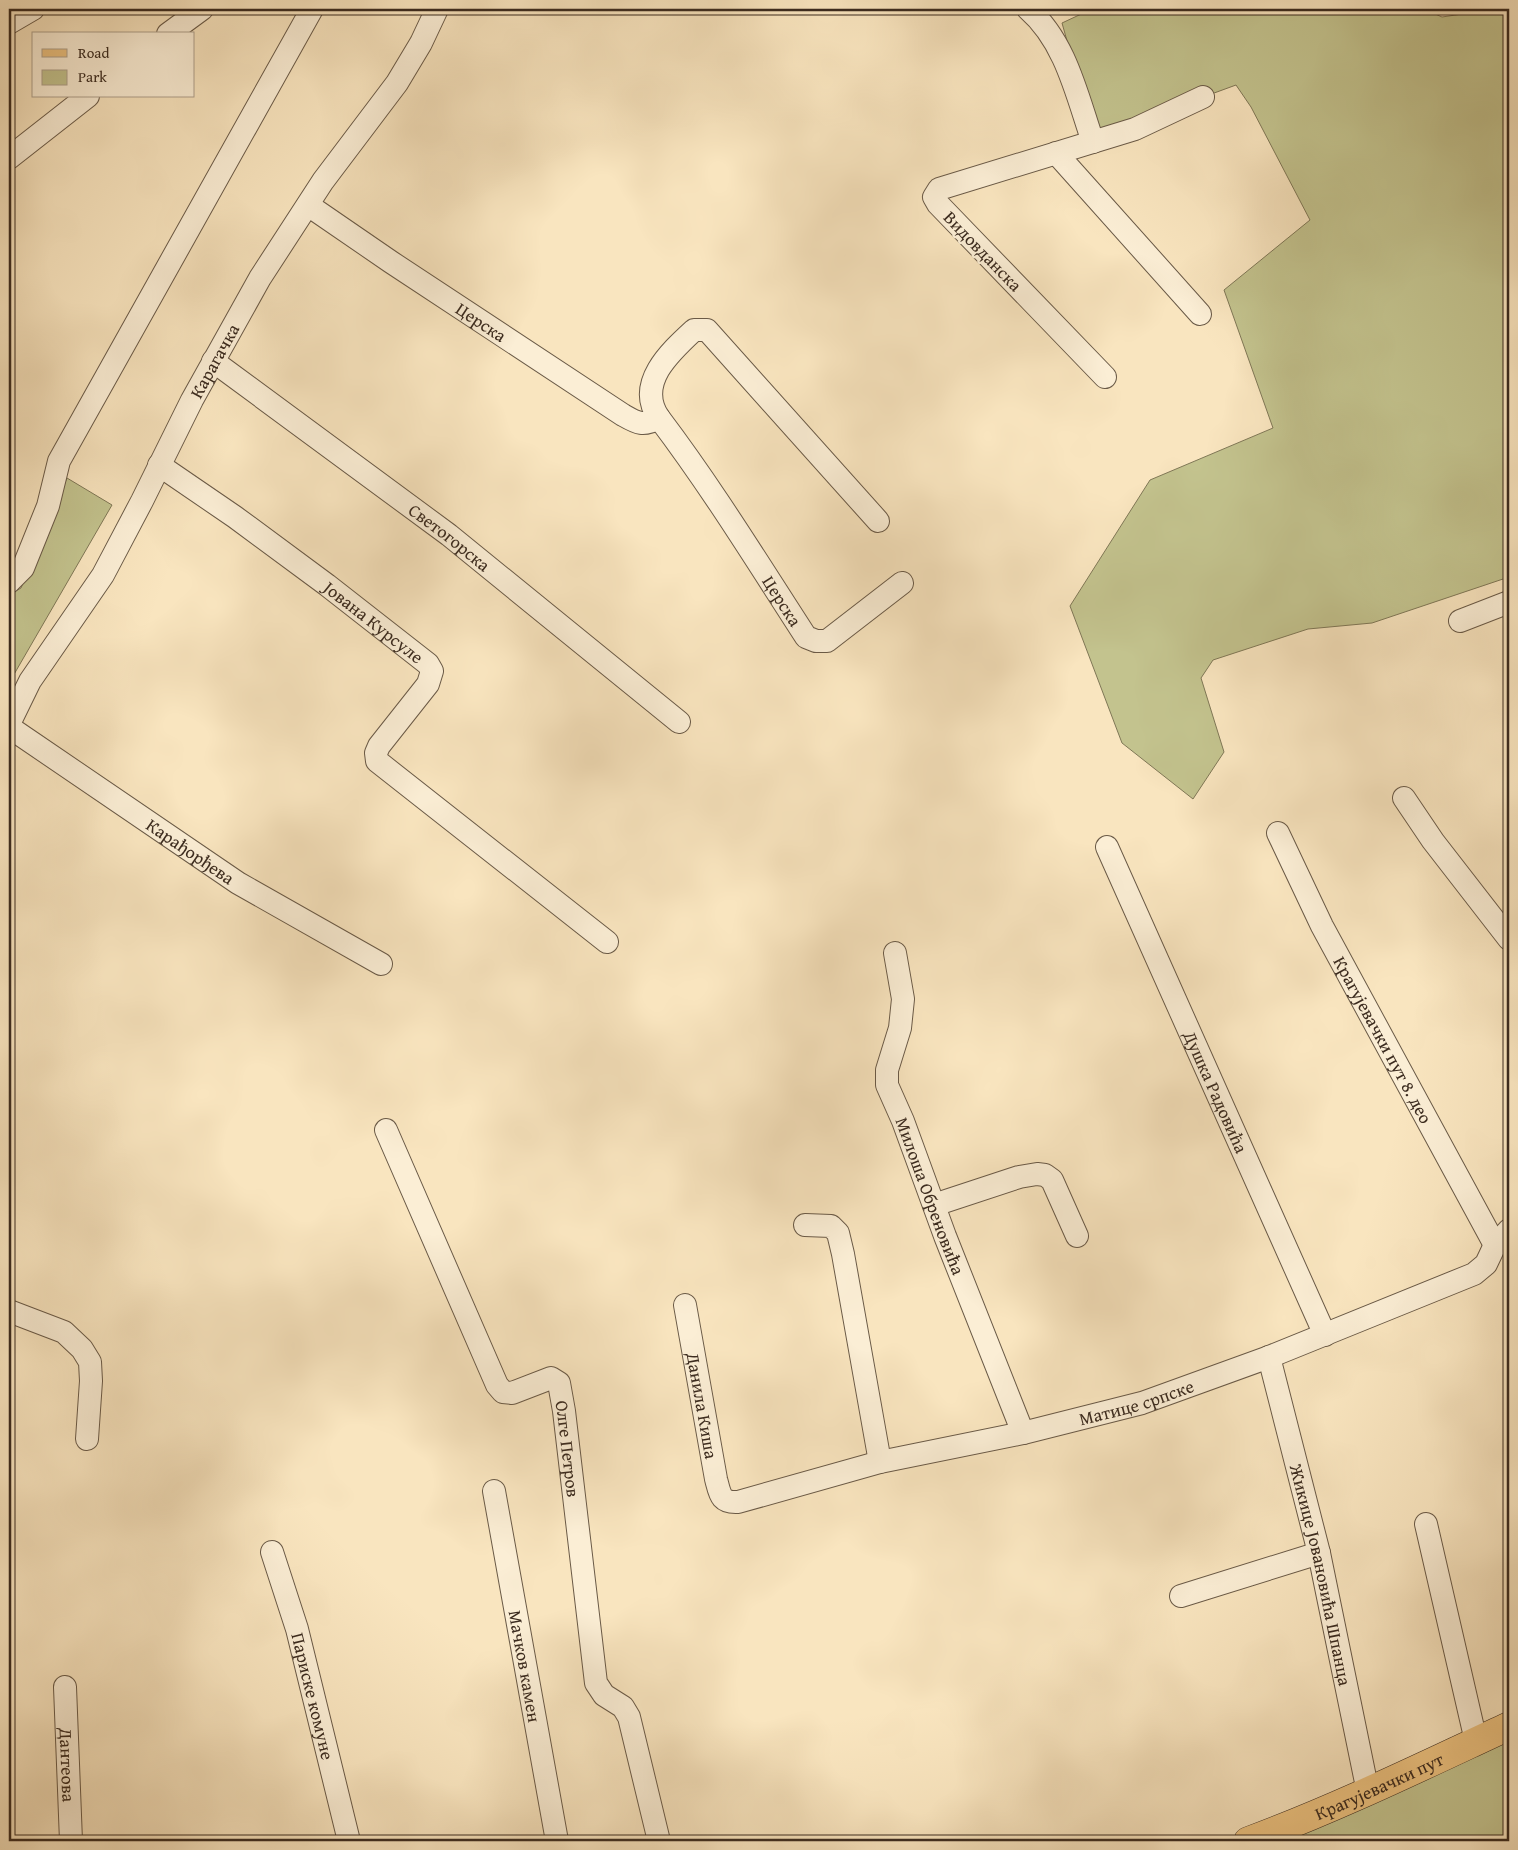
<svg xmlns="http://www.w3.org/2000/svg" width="1518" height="1850" font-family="'Gentium Book Plus',serif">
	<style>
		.green { fill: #c3c38e; stroke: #7f7756 }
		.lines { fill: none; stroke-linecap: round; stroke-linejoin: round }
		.minor-casing { stroke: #6a5a47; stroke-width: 24 }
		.major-casing { stroke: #3b2b1f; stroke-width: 29 }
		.minor { stroke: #fbeed5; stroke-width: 22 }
		.major { stroke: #ecc280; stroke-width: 28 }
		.labels { text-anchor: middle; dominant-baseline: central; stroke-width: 4.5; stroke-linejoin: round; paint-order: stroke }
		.street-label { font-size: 18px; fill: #3b2b1f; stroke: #fbeed5 }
	</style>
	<rect width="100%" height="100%" fill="#f9e5bf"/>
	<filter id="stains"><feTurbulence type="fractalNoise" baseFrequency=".004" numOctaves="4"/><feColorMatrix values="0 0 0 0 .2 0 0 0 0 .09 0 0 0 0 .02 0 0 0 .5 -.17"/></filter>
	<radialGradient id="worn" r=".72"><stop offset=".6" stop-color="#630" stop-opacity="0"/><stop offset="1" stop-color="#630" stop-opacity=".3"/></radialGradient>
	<path class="green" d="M1092,9H1424L1442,17L1496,9H1509V577L1372,623L1308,629L1213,660L1201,678L1224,752L1193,799L1122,743L1070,606L1150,480L1273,428L1224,290L1310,220L1251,107L1236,85L1094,137L1062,23Z
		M67,478L112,505L9,683V595L21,588Z
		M1509,1739V1841H1275Z"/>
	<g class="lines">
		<g class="minor-casing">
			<g id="minor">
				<path d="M1028,9C1066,42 1077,96 1093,142"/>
				<path d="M9,23L33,9"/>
				<path d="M168,34L202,9"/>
				<path d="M1056,153L1200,314"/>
				<path d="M9,158L88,96"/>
				<path id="s1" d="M308,205L391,262L623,415C637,423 643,427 659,418C712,488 758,563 806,637L816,641H827L902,583"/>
				<path id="s2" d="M213,361L449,535L679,722"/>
				<path d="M1105,377L938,204L934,197L939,189L1135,129L1203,97"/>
				<path d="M659,418C635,384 670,352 694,330H707L878,521"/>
				<path id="s3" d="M159,465L235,517L327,585L428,664L432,671L428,684L379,746L376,753L377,761L607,942"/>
				<path d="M9,582L23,568L48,506L59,461L312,9"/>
				<path d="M1460,621L1509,602"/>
				<path id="s4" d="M9,724L30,681L103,575L142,501L192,400L260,278L323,181L397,83L421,43L437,9"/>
				<path id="s5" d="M9,727L238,883L381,964"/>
				<path d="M1404,798L1433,841L1509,939"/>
				<path id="s6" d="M1278,833L1322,926L1495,1245"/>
				<path id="s7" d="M1107,847L1325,1335"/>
				<path id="s8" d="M895,953L903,999L900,1028L887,1070V1085L903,1121L945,1236L1023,1433"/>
				<path id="s9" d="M386,1130L497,1385L503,1392L512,1393L551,1378L559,1383L564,1411L596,1683L604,1695L623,1707L629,1717L659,1841"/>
				<path d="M934,1205L1019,1177L1037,1174L1045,1175L1052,1180L1077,1236"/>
				<path d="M805,1225L831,1226L838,1233L843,1254L880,1462"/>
				<path id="s10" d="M685,1305L716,1479C720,1494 720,1503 738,1502L880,1462L1023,1433L1142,1403L1269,1357L1474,1274L1486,1264L1495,1245L1509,1230"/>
				<path d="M9,1311L64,1332L82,1349L90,1362L91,1381L87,1439"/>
				<path id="s11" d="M1269,1357L1319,1553L1368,1792"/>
				<path id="s12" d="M494,1491L557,1841"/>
				<path d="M1426,1524L1476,1741"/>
				<path id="s13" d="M272,1552L297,1629L349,1841"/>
				<path d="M1181,1596L1319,1553"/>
				<path id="s14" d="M65,1687L71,1841"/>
			</g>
		</g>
		<g class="major-casing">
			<g id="major">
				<path id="s15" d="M1248,1841C1337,1808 1423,1766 1509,1726"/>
			</g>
		</g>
		<use href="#minor" class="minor"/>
		<use href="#major" class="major"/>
	</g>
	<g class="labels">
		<g class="street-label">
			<text transform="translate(983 251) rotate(46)">Видовданска</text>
			<text stroke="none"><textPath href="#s1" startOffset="209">Церска</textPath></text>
			<text stroke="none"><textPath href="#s4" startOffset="418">Карагачка</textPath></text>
			<text stroke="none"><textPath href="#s2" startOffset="295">Светогорска</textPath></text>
			<text stroke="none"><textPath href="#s1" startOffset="638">Церска</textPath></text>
			<text stroke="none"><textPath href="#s3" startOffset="266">Јована Курсуле</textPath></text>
			<text stroke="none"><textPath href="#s5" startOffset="220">Карађорђева</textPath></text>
			<text stroke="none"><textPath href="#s6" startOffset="232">Крагујевачки пут 8. део</textPath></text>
			<text stroke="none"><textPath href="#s7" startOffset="268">Душка Радовића</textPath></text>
			<text stroke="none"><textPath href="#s8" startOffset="254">Милоша Обреновића</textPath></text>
			<text stroke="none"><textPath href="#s10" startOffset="624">Матице српске</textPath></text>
			<text stroke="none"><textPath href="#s10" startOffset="102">Данила Киша</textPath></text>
			<text stroke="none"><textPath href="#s9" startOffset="414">Олге Петров</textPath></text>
			<text stroke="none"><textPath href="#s11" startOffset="224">Жикице Јовановића Шпанца</textPath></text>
			<text stroke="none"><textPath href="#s12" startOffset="178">Мачков камен</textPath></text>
			<text stroke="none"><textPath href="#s13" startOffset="150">Париске комуне</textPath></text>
			<text stroke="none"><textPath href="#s14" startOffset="78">Дантеова</textPath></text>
			<text stroke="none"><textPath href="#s15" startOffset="142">Крагујевачки пут</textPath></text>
		</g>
	</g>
	<rect width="1518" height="1850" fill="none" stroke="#f9e5bf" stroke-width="30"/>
	<rect x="10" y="10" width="1498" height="1830" fill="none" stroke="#3b2b1f" stroke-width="2.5"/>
	<rect x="15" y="15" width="1488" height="1820" fill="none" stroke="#3b2b1f"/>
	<rect x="32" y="32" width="162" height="65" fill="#fbeed5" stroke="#aea08c"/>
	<rect x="42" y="49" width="25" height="8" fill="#ecc280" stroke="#aea08c"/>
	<text x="78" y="58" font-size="15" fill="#3b2b1f">Road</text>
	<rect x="42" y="70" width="25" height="15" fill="#c3c38e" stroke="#aea08c"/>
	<text x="78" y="82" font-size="15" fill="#3b2b1f">Park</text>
	<rect width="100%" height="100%" filter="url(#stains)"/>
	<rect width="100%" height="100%" fill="url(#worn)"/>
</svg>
